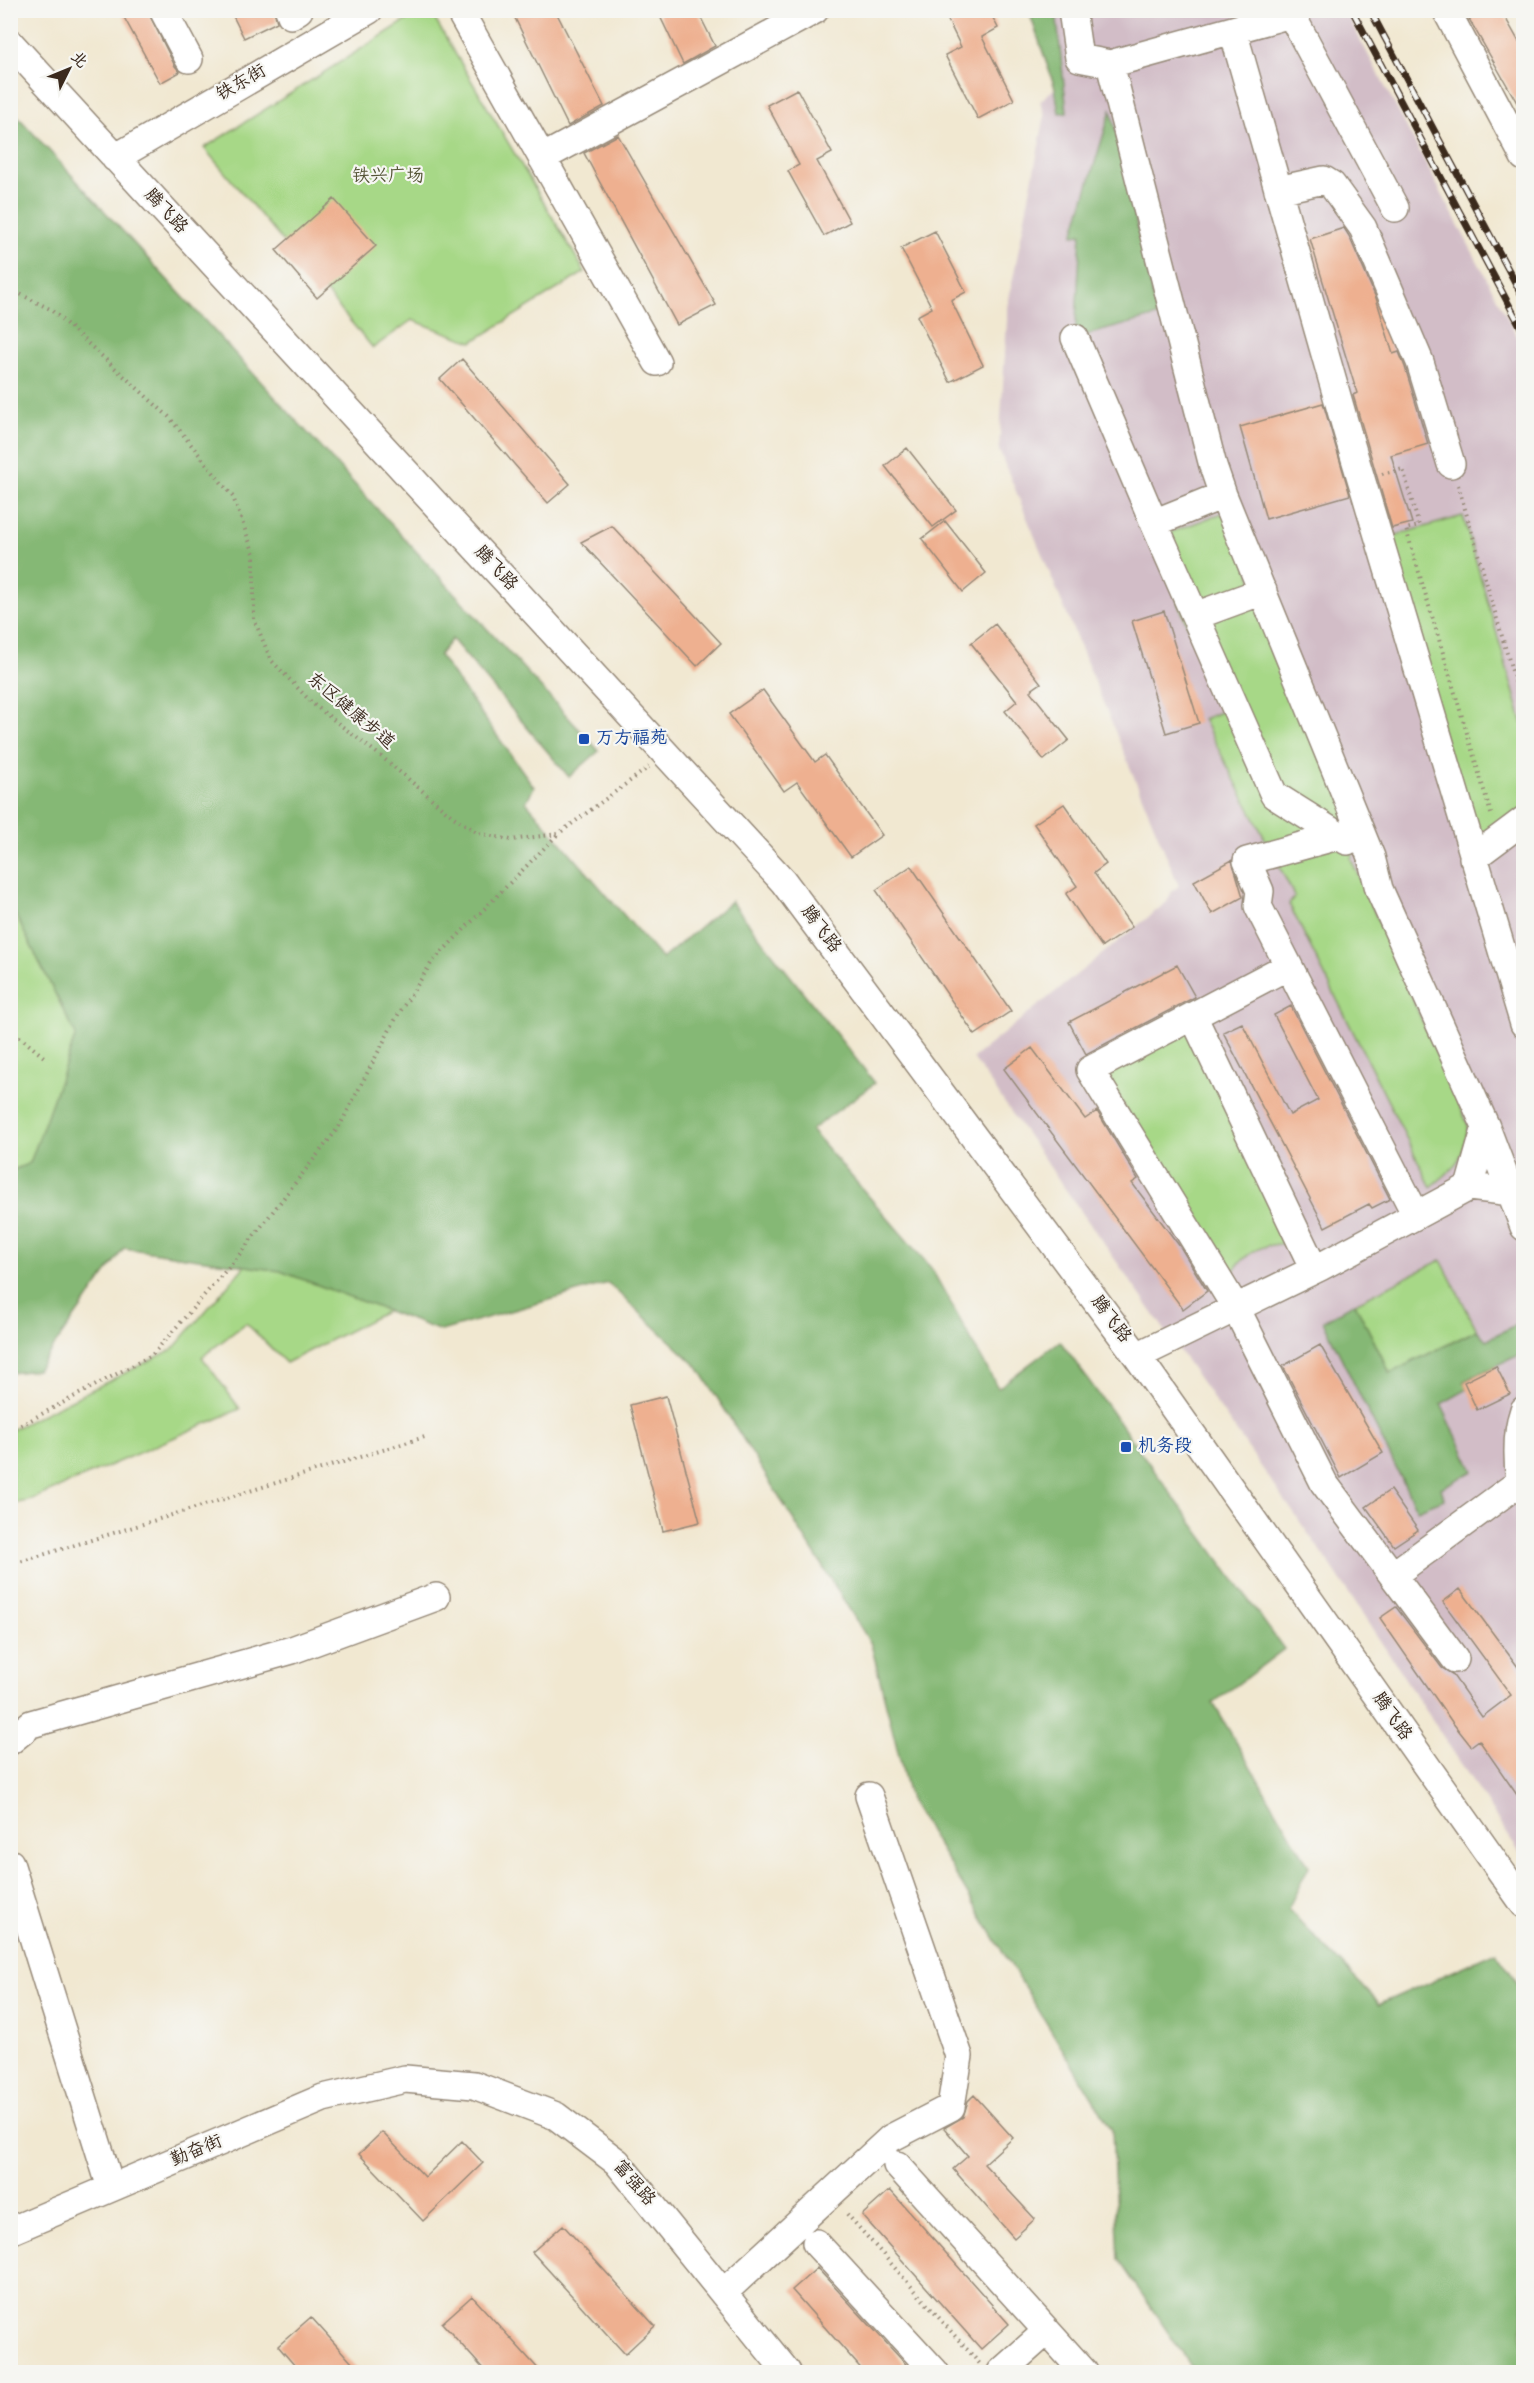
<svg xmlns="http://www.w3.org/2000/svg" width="1534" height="2383" font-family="'Gochi Hand','LXGW WenKai TC',sans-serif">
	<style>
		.industrial { fill: #d2bdc7 }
		.green { fill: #a7d887; stroke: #718152; stroke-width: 1.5 }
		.forest { fill: #85b874; stroke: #607149; stroke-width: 1.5 }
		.building { fill: #eeb090 }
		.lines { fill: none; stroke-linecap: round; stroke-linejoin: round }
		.minor-casing { stroke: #968978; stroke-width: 30 }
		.path { stroke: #968978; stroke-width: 4; stroke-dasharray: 1.5 4.5; stroke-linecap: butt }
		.minor { stroke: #fff; stroke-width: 27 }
		.rail-casing { stroke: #3b2a1e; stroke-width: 7 }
		.rail { stroke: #f6f6f2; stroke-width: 4.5; stroke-dasharray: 14; stroke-linecap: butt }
		.transit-dot { fill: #1a4fb4; stroke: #f6f6f2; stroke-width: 2 }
		.labels { text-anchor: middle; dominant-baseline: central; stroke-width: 4.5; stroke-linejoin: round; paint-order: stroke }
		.street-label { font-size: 18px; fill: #3b2a1e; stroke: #f6f6f2 }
		.park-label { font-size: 18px; fill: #565638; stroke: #f6f6f2 }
		.transit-label { font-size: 18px; fill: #164399; stroke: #f6f6f2; text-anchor: start }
	</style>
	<rect width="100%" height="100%" fill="#f6f6f2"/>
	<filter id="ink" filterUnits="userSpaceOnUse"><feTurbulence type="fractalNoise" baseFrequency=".0167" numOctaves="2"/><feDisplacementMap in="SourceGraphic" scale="12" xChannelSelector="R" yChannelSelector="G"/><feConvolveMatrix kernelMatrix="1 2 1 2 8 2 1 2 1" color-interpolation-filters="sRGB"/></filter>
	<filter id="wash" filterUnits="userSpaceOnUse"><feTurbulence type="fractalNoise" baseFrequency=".008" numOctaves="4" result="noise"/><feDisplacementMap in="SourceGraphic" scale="24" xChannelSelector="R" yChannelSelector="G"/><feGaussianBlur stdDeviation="1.35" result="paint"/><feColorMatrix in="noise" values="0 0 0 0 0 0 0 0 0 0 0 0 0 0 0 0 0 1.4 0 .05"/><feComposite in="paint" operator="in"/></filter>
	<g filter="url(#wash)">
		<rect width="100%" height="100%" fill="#f1e8d1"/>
		<path class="industrial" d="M1028,11H1345L1523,347V1858L1329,1563L973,1058L1167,902L1172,891L1179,886L999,450L1008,304L1045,115L1040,101L1055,88Z"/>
		<path class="green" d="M421,11H430L585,272L472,342L412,320L373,348L204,148Z
			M1225,512L1358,838L1351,859L1468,1125C1463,1160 1458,1165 1431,1187L1289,904L1295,897L1203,719L1223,711L1152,539Z
			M1463,516L1524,728L1523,808L1475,843L1386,538Z
			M10,862L79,930L75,1079L34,1162L10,1171Z
			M1191,1025L1295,1243C1261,1243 1244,1251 1227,1281L1104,1072Z
			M260,1248L413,1298L286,1363L246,1323L202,1357L240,1409L28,1501L11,1504V1430L173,1349Z
			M1441,1260L1477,1330L1390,1373L1355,1303Z"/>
		<path class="forest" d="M1029,11H1056L1067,112L1059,113L1055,88Z
			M11,109L599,751L569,777L452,639L439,655L534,787L526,802L662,959L731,901L875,1083L811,1130L931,1268L998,1388L1060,1341L1284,1649L1213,1703L1309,1866L1288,1909L1380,2004L1496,1952L1523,1991V2372H1195L1118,2259L1112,2130L910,1800L871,1644L698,1367L608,1283L441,1331L280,1271L124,1248L37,1370L11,1373V1171L30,1163L76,1035L11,906Z
			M1111,110L1157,316L1075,338L1081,234L1073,235Z
			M1355,1303L1390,1373L1477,1330L1486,1340L1523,1321V1353L1464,1381L1468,1389L1441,1404L1473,1471L1441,1488L1444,1499L1417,1510L1323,1321Z"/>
		<g id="blocks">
			<path class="building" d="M120,10H147L175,66L180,72L160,83Z
				M230,10H274L277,22L244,38Z
				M511,10H555L604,106L568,126Z
				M657,10H697L715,46L683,64Z
				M943,10H989L998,28L982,37L1014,100L978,119L945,55L961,47Z
				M1464,10H1501L1524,51V115Z
				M797,89L832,153L817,161L850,222L824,236L788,171L799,165L767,105Z
				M618,135L716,305L677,325L584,153Z
				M334,199L376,246L317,298L276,250Z
				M1344,228L1349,236L1376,298L1393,354L1399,352L1405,367L1428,444L1391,455L1412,523L1392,528L1353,395L1357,393L1310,239Z
				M935,231L966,292L951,300L983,365L950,382L917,316L932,308L901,248Z
				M462,359L570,484L548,503L440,379Z
				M1323,403L1350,495L1266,519L1240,427Z
				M907,448L956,510L933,527L885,466Z
				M945,521L986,573L963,592L922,539Z
				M612,526L721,643L697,666L581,542Z
				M1164,611L1199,723L1166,733L1132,621Z
				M995,624L1041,683L1030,691L1069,740L1044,760L1005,711L1017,701L971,643Z
				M763,690L815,762L825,755L882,835L851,857L797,782L784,791L729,714Z
				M1064,804L1106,864L1094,873L1132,927L1102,947L1066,894L1077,886L1034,824Z
				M1232,860L1243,897L1212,914L1194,881Z
				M911,866L1011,1011L975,1035L876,890Z
				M1177,965L1195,997L1086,1054L1069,1022Z
				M1291,1006L1390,1199L1372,1208L1369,1204L1325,1227L1223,1032L1242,1023L1290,1115L1318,1100L1274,1015Z
				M1032,1048L1085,1119L1097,1111L1138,1179L1132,1183L1181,1248L1207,1291L1183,1309L1004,1069Z
				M1320,1345L1383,1453L1341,1478L1283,1366Z
				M1496,1366L1510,1394L1477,1410L1464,1382Z
				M666,1396L700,1522L663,1531L630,1405Z
				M1390,1490L1418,1530L1394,1546L1366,1507Z
				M1460,1589L1524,1675V1805L1479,1740L1471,1746L1452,1722L1380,1618L1396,1607L1442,1668L1452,1674L1482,1717L1511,1695L1443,1602Z
				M974,2095L1013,2138L984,2164L1035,2219L1014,2238L953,2169L968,2156L944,2128L963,2117L968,2101Z
				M382,2132L425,2177L462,2141L483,2163L423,2221L359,2154Z
				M890,2190L1009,2324L981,2349L862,2215Z
				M563,2225L655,2326L625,2354L532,2252Z
				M817,2268L914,2373H865L792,2290Z
				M472,2296L542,2373H487L442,2323Z
				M311,2317L361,2373H301L278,2346Z"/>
		</g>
	</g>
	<g filter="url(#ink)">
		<use href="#blocks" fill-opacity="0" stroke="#968978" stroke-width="1.5"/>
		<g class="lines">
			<g class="minor-casing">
				<path id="minor" d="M163,10L189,59
					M289,10L291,15L299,10
					M459,10L657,362
					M1072,10L1079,58L1110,64L1213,466L1223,495L1371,857L1379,889L1486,1127L1524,1227
					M1446,10L1524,157
					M1233,31L1348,435L1524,1024
					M10,43L783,881L1137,1356L1524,1904
					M1110,64L1291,14L1395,208
					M115,158L369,10
					M542,158L815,10
					M1278,190L1324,180L1332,185L1363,228L1420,362L1451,464
					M1075,338L1154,523
					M1223,495L1154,523L1274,795L1347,841
					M1195,616L1263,591
					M1338,836L1247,861L1260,891L1258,906L1416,1215
					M1473,858L1524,820
					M1288,966L1090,1070L1236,1308L1324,1483L1455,1659
					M1193,1016L1314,1269
					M1486,1127L1469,1187L1512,1192L1524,1187
					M1137,1356L1320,1267L1469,1187
					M1393,1575L1520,1482C1517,1458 1516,1433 1524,1410
					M10,1741L31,1724L292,1650L436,1597
					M10,1863L111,2188
					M897,2165L1084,2372
					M10,2231L323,2098L405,2079L474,2085L556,2116L617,2162L787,2372
					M816,2243L935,2372
					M723,2293L891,2138L951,2107L959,2056L869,1796
					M1001,2372L1047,2331"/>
			</g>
			<path class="path" d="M10,289L50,309L169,417L233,497L254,554V619L271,660L313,704L382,757L452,816L478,833L511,840L558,834L649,767
				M1382,474L1403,469L1419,526L1406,529L1492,817
				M1458,485L1524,712
				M10,1029L44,1057
				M10,1431L152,1355L235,1260L339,1127L396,1018L432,962L557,835
				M10,1565L428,1436
				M847,2214L980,2364"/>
			<use href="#minor" class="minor"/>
			<g class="rail-casing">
				<path id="rail" d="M1352,10L1524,333
					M1370,10L1524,299"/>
			</g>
			<use href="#rail" class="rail"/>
		</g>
	</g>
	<g class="transit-dot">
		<rect x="578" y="733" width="12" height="12" rx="3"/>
		<rect x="1120" y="1441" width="12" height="12" rx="3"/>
	</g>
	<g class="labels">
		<g class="street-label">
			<text transform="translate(242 84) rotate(-30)">铁东街</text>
			<text transform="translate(165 212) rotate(47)">腾飞路</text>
			<text transform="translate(495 569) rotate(47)">腾飞路</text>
			<text transform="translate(350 712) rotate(40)">东区健康步道</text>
			<text transform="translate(820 930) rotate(53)">腾飞路</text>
			<text transform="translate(1110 1320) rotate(53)">腾飞路</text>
			<text transform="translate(1391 1717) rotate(55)">腾飞路</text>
			<text transform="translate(197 2152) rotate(-23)">勤奋街</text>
			<text transform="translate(633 2184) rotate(49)">富强路</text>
		</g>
		<g class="park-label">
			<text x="388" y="177">铁兴广场</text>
		</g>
		<g class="transit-label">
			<text x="596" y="739">万方福苑</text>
			<text x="1138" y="1447">机务段</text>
		</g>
	</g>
	<rect width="1534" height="2383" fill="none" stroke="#f6f6f2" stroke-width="36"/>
	<g transform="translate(69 69) rotate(47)" stroke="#f6f6f2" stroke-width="4.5" paint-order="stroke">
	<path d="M0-4.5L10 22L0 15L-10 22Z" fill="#3b2a1e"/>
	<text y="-9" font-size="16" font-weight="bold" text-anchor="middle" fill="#3b2a1e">北</text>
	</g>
</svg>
